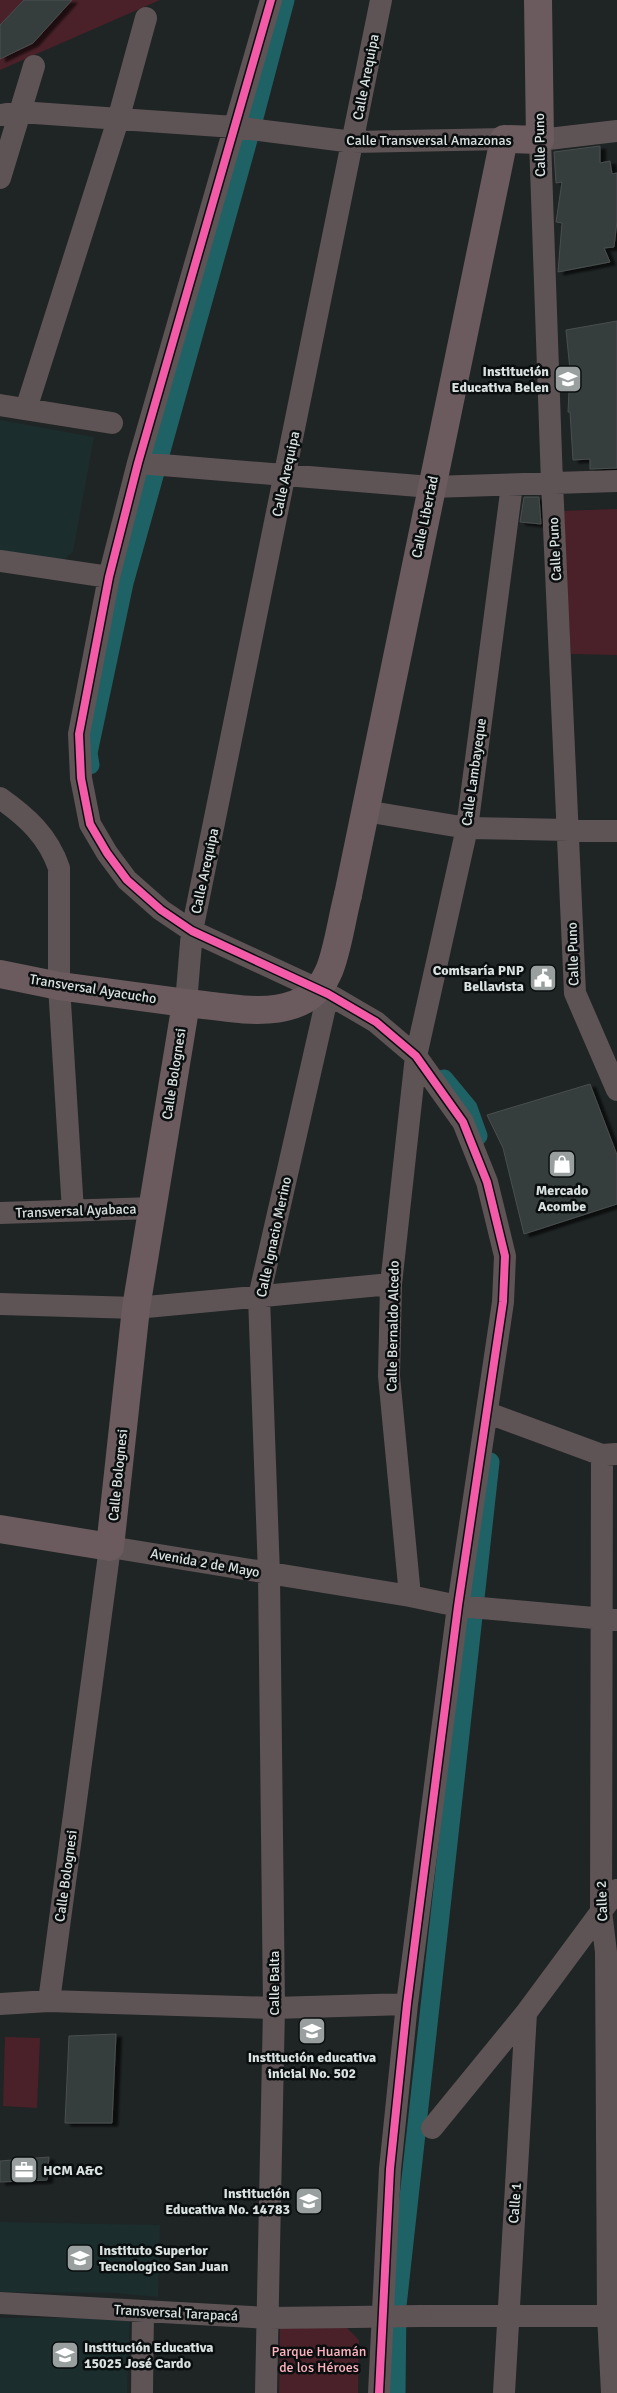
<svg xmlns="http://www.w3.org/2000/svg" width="617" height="2393" font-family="Signika,sans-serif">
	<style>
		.built { fill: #1c2d2e }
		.green { fill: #4a2129 }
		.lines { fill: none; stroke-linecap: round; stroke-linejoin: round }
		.canal { stroke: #1f6266; stroke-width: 19 }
		.building { fill: #343d3e; stroke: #4a4e4e; filter: url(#shadow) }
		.minor { stroke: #5e5355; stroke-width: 22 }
		.major { stroke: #6b5b5e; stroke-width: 28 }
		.minor-bridge { stroke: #5e5355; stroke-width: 22 }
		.major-bridge { stroke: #6b5b5e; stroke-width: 28 }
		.cycleway-casing { stroke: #0a0e0f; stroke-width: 11 }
		.cycleway { stroke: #f35aa7; stroke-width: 8 }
		.labels { text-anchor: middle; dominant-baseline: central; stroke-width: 5; stroke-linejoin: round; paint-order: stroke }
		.street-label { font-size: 14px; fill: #dae1e1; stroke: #0a0e0f }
		.poi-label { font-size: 14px; font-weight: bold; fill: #dae1e1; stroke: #0a0e0f; text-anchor: end }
		.park-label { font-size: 14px; fill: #ffb4bf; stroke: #0a0e0f }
	</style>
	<defs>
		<filter id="shadow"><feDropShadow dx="5.5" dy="3" stdDeviation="1" flood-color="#0009"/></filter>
	</defs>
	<rect width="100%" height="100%" fill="#1f2424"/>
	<path class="built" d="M0,420L94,437L73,552L61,562L0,553Z
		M0,2222L160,2225L158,2297L116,2293L0,2292Z
		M0,2318H130L127,2393H0Z"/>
	<path class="green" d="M0,0H160L0,70Z
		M617,509V655L571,654L561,511Z
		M5,2037L40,2038L37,2108L3,2106Z
		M280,2326L346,2327L359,2340L358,2393H279Z"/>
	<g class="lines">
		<path class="canal" d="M90,765L88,753L124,583L251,129L285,0
			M444,1079L468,1108L478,1136
			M396,2393L397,2306L490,1462"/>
	</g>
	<path class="building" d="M24,0H72L33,43L0,59V25Z
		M600,146V163L610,161L612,174L617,173V221L614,247L604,248L610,262L558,272L562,223L556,222L562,182L556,183L554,152Z
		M617,321V468L590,469V459L573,460L570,412H568L570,370L566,330Z
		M524,497H539L541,524L520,522Z
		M590,1084L617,1155V1204L524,1234L503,1148L487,1115Z
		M116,2034L112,2123H65L69,2036Z
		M49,2157L47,2180L0,2182V2161Z"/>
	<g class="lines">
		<path class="minor" d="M271,0L138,463L109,577L79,734L81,778L90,824L107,853L127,880L161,910L192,931L328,994L376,1022L416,1056L463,1122L487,1182L505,1256L503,1302L458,1606L407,2004L390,2169L379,2393
			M0,115L20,112L234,127L353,142L504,139
			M617,131L540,140L552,483L575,993L617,1090
			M0,178L34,66
			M0,405L112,423
			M26,409L118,120L146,18
			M138,463L431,487L617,481
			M0,561L109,577
			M0,798C27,817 48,836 59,868V986L73,1211
			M365,811L467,828L617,831
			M186,1003L192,931L381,0
			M0,1213L153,1208
			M0,1304L136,1308L391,1284
			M488,1413L602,1455L616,1454
			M602,1455L601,1911L606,1952L608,2315L612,2393
			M410,1596L389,1376L391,1284L416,1056L467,828L512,485
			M49,2001L110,1547L410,1596L458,1606L617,1620
			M0,2004L49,2001L274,2008L407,2004
			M432,2128L526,2013L617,1890
			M0,2303L268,2318L353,2317
			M421,2316H617
			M142,2393L143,2312
			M266,2393L274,2008L269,1574L259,1297L328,994
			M504,2393L526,2013"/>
		<path class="major" d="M348,895L504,139L540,140L538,0
			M0,974L59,986L186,1003L136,1308L110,1547L0,1529"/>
		<path class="minor-bridge" d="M353,2317L421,2316"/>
		<path class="major-bridge" d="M186,1003C232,1007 304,1027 328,973C337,955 342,917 348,895"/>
		<g class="cycleway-casing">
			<path id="cycleway" d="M271,0L138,463L109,577L79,734L81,778L90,824L107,853L127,880L161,910L192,931L328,994L376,1022L416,1056L463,1122L487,1182L505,1256L503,1302L458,1606L407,2004L390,2169L379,2393"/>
		</g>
		<use href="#cycleway" class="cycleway"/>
	</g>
	<defs>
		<g id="school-square" transform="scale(1.4375)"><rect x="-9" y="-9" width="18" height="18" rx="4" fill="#999f9f" stroke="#0a0e0f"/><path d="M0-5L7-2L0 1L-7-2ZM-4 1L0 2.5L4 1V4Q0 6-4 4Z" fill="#fff"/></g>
		<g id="civic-square" transform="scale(1.4375)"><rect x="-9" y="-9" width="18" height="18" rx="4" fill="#999f9f" stroke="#0a0e0f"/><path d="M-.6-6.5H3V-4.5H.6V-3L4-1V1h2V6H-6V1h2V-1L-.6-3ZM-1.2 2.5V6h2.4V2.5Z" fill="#fff"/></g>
		<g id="shop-square" transform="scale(1.4375)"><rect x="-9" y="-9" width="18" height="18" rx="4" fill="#999f9f" stroke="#0a0e0f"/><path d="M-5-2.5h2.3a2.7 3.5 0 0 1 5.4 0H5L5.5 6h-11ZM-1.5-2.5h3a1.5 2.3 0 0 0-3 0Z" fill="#fff"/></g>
		<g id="office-square" transform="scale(1.4375)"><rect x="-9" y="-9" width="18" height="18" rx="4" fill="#999f9f" stroke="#0a0e0f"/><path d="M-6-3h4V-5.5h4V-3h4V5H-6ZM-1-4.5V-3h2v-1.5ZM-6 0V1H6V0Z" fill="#fff"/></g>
		<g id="university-square" transform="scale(1.4375)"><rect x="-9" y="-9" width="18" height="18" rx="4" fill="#999f9f" stroke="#0a0e0f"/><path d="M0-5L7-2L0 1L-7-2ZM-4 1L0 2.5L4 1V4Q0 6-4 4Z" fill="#fff"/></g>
	</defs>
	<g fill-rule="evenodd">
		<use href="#school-square" x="568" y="379"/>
		<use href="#civic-square" x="543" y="978"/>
		<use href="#shop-square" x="562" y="1164"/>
		<use href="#school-square" x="312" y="2031"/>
		<use href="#office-square" x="24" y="2170"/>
		<use href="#school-square" x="309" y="2201"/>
		<use href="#university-square" x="80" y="2258"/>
		<use href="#school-square" x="65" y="2355"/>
	</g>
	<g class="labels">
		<g class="street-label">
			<text transform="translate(366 77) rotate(-79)">Calle Arequipa</text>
			<text x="429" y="140">Calle Transversal Amazonas</text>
			<text transform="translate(540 145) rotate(-91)">Calle Puno</text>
			<text transform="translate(286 474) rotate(-78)">Calle Arequipa</text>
			<text transform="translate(425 517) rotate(-78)">Calle Libertad</text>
			<text transform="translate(555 549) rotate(-93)">Calle Puno</text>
			<text transform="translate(474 772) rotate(-82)">Calle Lambayeque</text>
			<text transform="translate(205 871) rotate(-78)">Calle Arequipa</text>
			<text transform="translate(573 954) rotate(-92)">Calle Puno</text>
			<text transform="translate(93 989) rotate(9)">Transversal Ayacucho</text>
			<text transform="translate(174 1074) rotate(-81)">Calle Bolognesi</text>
			<text transform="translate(76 1211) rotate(-2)">Transversal Ayabaca</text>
			<text transform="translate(274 1237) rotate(-78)">Calle Ignacio Merino</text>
			<text transform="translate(393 1326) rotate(-89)">Calle Bernaldo Alcedo</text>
			<text transform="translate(118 1475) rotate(-84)">Calle Bolognesi</text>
			<text transform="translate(205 1563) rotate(10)">Avenida 2 de Mayo</text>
			<text transform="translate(66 1876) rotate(-82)">Calle Bolognesi</text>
			<text transform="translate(602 1901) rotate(-92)">Calle 2</text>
			<text transform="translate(274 1983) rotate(-90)">Calle Balta</text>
			<text transform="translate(515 2203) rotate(-86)">Calle 1</text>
			<text transform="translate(176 2313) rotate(3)">Transversal Tarapacá</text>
		</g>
		<g class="poi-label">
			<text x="549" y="371">Institución<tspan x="549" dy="16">Educativa Belen</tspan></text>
			<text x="524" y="970">Comisaría PNP<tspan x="524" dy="16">Bellavista</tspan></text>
			<text x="562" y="1190" text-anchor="middle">Mercado<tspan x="562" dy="16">Acombe</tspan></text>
			<text x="312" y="2057" text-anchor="middle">Institución educativa<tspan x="312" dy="16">inicial No. 502</tspan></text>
			<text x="43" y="2170" text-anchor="start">HCM A&amp;C</text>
			<text x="290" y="2193">Institución<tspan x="290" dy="16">Educativa No. 14783</tspan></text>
			<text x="99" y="2250" text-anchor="start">Instituto Superior<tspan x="99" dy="16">Tecnologico San Juan</tspan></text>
			<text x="84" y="2347" text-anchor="start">Institución Educativa<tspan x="84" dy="16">15025 José Cardo</tspan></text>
		</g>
		<g class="park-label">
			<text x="319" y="2351">Parque Huamán<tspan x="319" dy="16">de los Héroes</tspan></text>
		</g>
	</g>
</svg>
